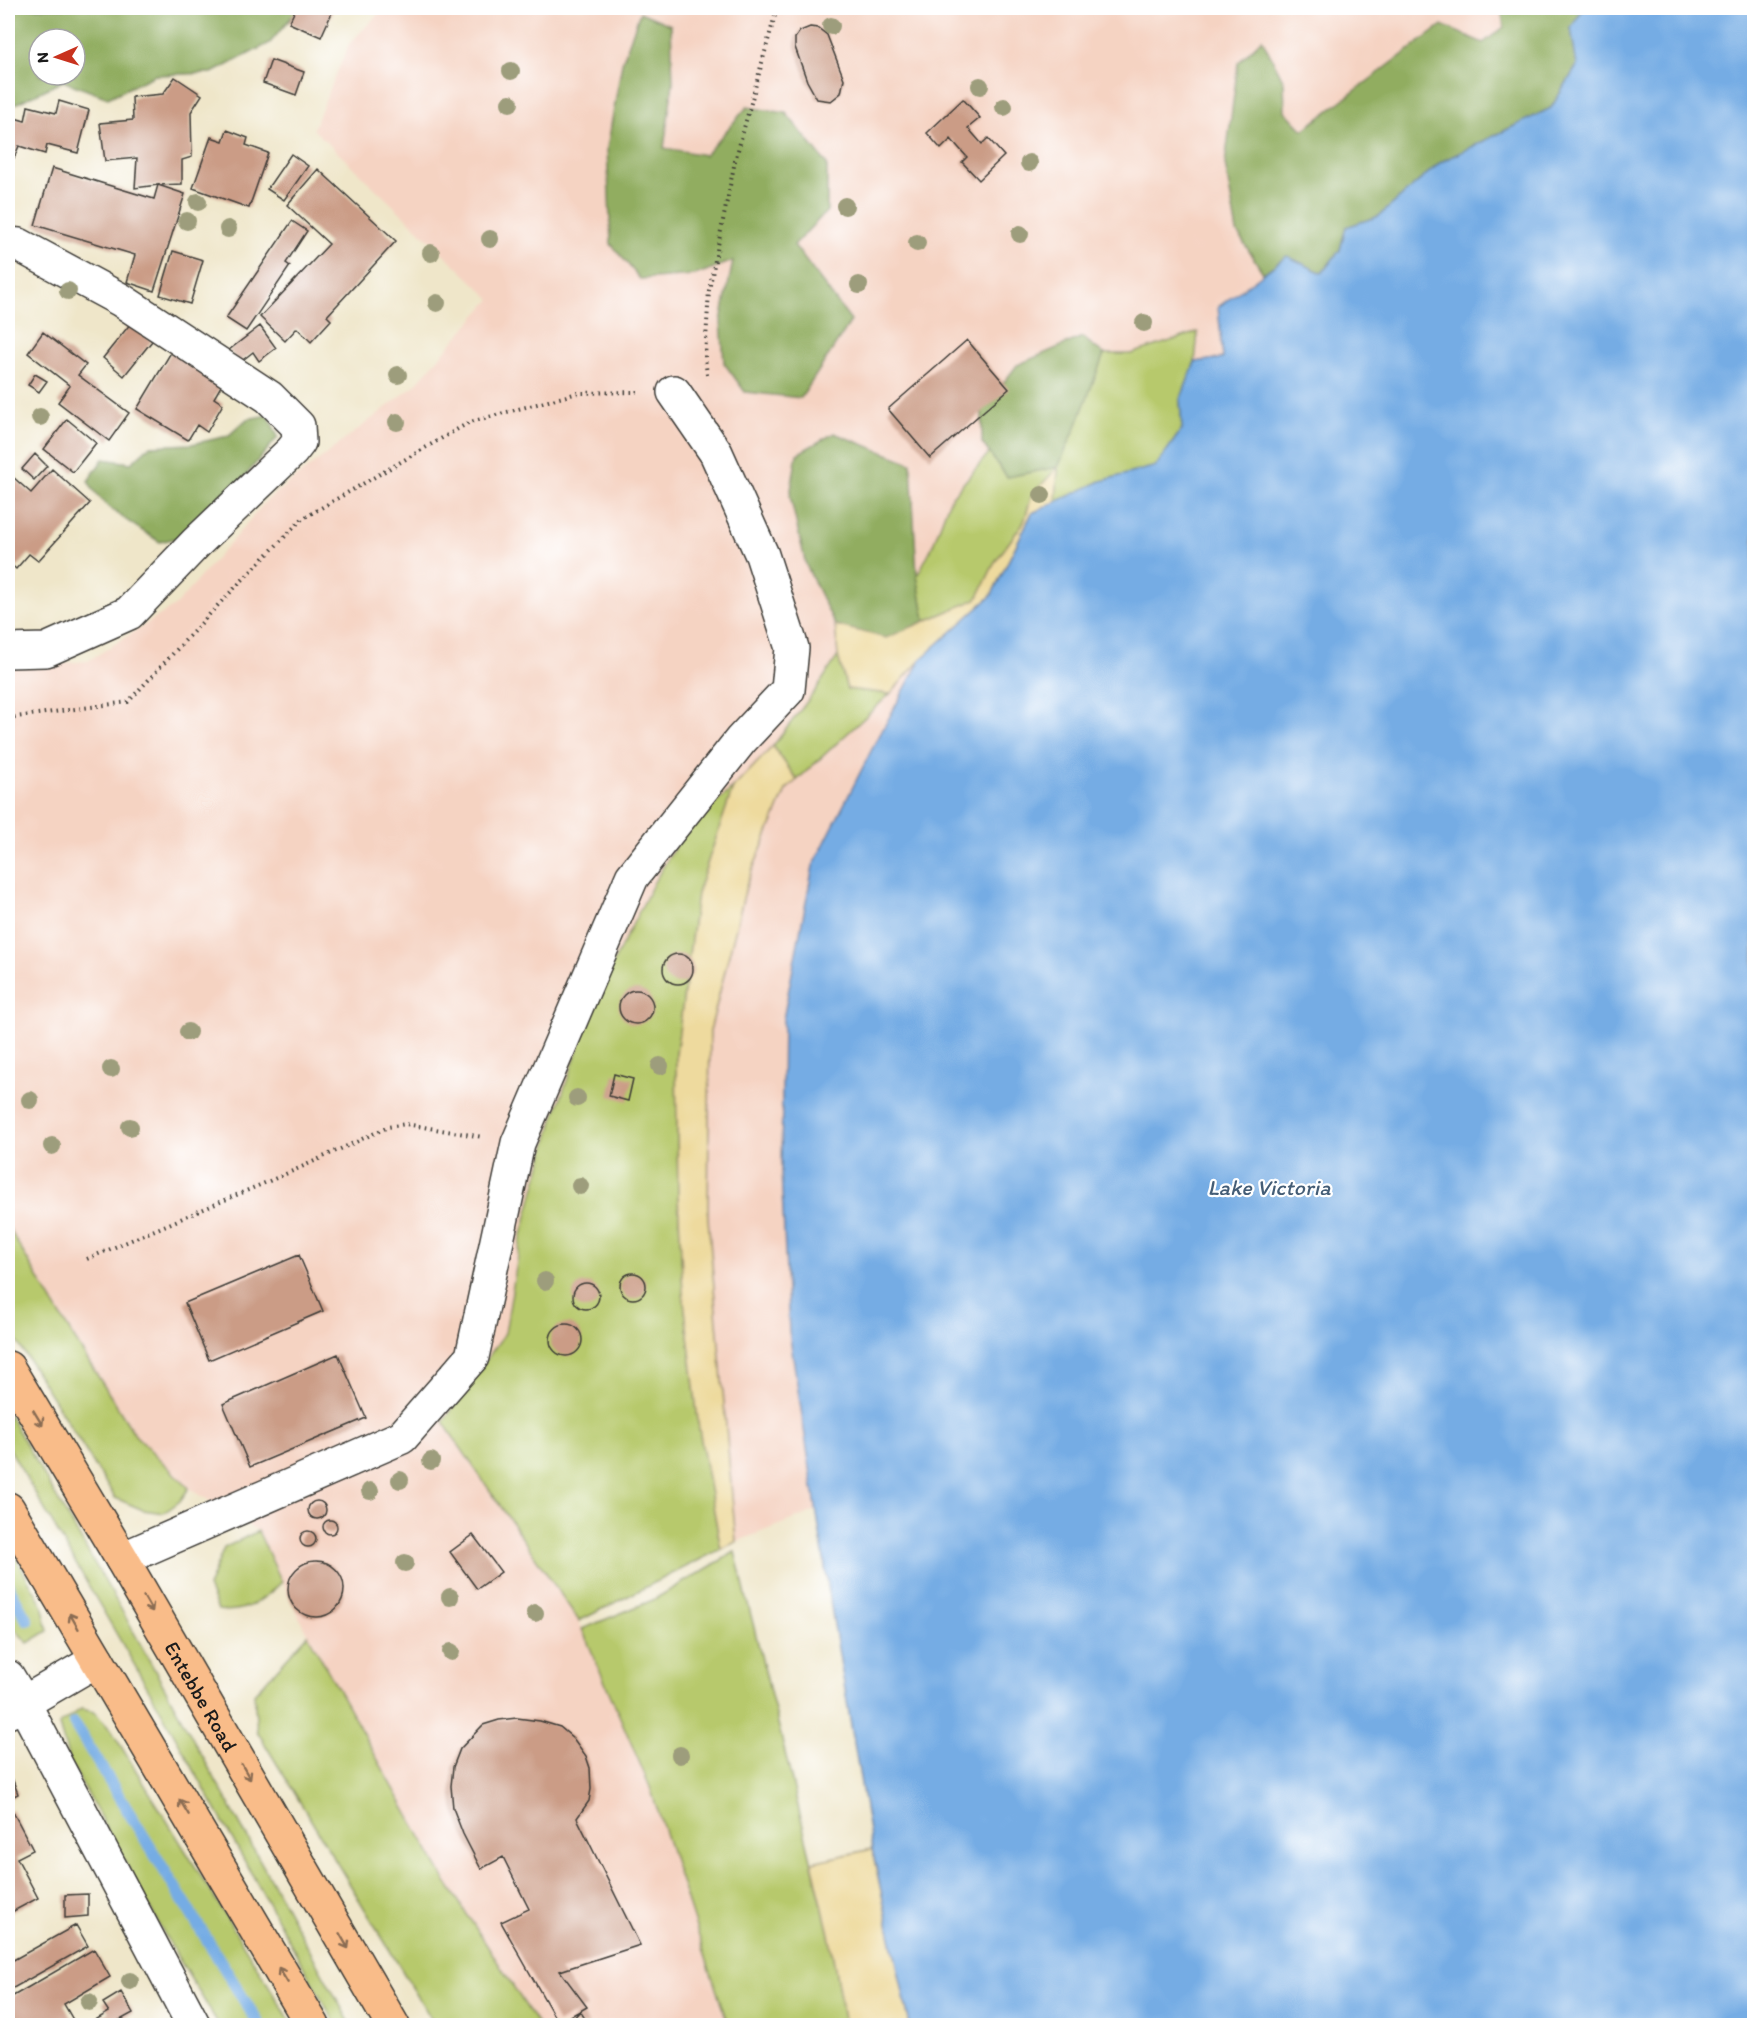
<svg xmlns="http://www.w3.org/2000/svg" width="1762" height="2033" font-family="Itim,sans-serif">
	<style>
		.built { fill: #f5d3c2 }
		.green { fill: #b7c96c; stroke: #6a7244; stroke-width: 1.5 }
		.forest { fill: #91ad60; stroke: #56643e; stroke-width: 1.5; fill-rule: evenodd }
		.sand { fill: #eeda9e; stroke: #857b5d; stroke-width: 1.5 }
		.water { fill: #75ace4; stroke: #486480; stroke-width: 1.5 }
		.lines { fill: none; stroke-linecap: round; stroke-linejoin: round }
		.stream { stroke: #75ace4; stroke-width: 12 }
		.building { fill: #cb9c86 }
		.minor-casing { stroke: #3c3a36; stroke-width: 36 }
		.trunk-casing { stroke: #3c3a36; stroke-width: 36 }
		.path { stroke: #3c3a36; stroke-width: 4; stroke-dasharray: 1.5 4.5; stroke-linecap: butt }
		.minor { stroke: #fff; stroke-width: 33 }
		.trunk { stroke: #f9bc89; stroke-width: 33 }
		.tree { fill: #9d9d7b }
		.oneway { stroke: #8a6c52 }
		.labels { text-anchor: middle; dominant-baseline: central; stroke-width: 4.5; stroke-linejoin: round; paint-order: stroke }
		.street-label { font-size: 21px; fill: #1c1c1c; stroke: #fff }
		.water-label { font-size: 22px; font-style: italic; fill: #445d76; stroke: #fff }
	</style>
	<rect width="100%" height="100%" fill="#fff"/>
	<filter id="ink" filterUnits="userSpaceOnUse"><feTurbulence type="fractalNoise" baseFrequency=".0167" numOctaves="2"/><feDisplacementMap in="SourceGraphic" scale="12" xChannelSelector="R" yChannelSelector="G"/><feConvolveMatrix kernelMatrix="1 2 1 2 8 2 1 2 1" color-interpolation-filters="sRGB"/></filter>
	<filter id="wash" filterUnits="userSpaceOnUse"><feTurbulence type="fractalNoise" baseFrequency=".008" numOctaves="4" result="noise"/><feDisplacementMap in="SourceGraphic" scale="24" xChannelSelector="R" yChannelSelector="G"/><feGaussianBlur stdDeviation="1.35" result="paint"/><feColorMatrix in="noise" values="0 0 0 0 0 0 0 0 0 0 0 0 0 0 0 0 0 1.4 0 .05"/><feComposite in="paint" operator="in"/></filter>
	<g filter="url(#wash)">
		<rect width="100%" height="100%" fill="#efe6c9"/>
		<path class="built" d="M384,8H1584L1287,256L1218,307L1223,358L1195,362L1180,400L1182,429L1156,467L1101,481L1032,513L789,1331L817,1510L736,1542L579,1621L650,1787L728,2025H538L445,1880L313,1646L258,1531L189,1488L135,1435L72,1335L8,1227V668L88,661L176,605L267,500L414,386L491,299L313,129L349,44Z"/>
		<path class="green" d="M1198,332L1195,362L1180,400L1182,429L1156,467L1101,481L1056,502L1058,468L1032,495L1024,522L995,562L977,599L925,621L917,576L933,545L950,499L989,453L1007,477L1058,467L1076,426L1104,354H1131Z
			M838,656L847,689L890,694L797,780L773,746L815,691Z
			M733,788L697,894L676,1055L678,1196L683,1292L699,1429L721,1549L579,1621L443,1422L505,1333L521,1238L553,1120L598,993L654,882L685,830Z
			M8,1227L72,1335L135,1435L189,1488L180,1501L164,1513L143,1510L115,1498L8,1327Z
			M8,1413L121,1609L351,2025H336L161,1711L8,1446Z
			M258,1531L282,1582C263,1600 246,1614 218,1610L208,1587L224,1548Z
			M8,1544L42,1604L48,1631L28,1643L8,1622Z
			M735,1552L775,1711L829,1934L845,2025H728L650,1787L582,1629L653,1600Z
			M308,1635L445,1880L538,2025H435L257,1731L254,1694Z
			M81,1709L94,1712L111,1730L293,2025H219L171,1946L69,1760L59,1725Z"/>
		<path class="forest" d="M8,8H299L270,43L212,73L155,75L108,98L63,81L13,105L8,111ZM39,39H75V75H39Z
			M1501,8H1584L1571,28L1577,66L1551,108L1441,162L1379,216L1346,227L1340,250L1322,273L1287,256L1263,273L1237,232L1225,164L1238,63L1262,39L1284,82L1285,111L1303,130L1442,25L1483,43L1504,27Z
			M640,12L671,25L673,83L664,148L705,155L747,107L786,113L827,164V211L794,245L851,321L801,398L745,392L724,363L721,321L733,261L695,275L640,279L611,244L607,148L622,63Z
			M1082,337L1104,354L1076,427L1058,467L1007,477L982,443V411L1017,365Z
			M268,415L278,437L226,499L190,535L160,542C136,526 101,508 88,481L103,459L131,463L150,446L192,444L228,436L247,419Z
			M834,433L911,463L917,576L925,621L886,639L835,625L806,565L790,496L797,454Z"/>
		<path class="sand" d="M1058,467L1056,502L1032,513L991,596L921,659L890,694L847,689L838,656L835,625L886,638L977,599L995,562L1024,522L1032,495Z
			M773,746L797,780L786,790L747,883L710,1031L708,1218L736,1542L721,1549L699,1429L683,1292L678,1196L676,1055L697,894L733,788Z
			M872,1849L910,2025H845L829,1934L812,1862Z"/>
		<path class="water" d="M1584,8H1754V2025H910L872,1849L833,1619L789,1331L781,1171L783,1019L813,866L871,751L921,659L991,596L1032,513L1101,481L1156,466L1182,429L1180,400L1195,362L1223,358L1218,307L1287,256L1322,273L1340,250L1346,227L1379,216L1441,162L1551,108L1577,66L1571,28Z"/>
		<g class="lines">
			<path class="stream" d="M8,1586L27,1620
				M74,1723L260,2026"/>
		</g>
		<g id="blocks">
			<path class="building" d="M296,8H334L321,37L289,23Z
				M810,27L818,28L827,35L844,79L841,93L831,101L817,99L807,81L795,47V38L800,31Z
				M271,60L304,72L296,95L263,83Z
				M175,77L202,95L191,112L192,157L182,160V184L158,185L185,194L154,291L127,282L135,255L35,225L52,168L154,199L158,185L135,188L137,158L105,161L100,123L133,120L132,97L163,94Z
				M963,99L980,118L968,128L982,144L988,138L1004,156L979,180L962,162L967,157L951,139L941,149L927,133Z
				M59,101L89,110L78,153L47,145L45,154L19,146L14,158L8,156V116L25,121L28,106L56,113Z
				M227,130L248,138L246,145L268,153L249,208L193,188L211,137L223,141Z
				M291,154L308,166L284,200L267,189Z
				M318,169L396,241L327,316L331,320L311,342L297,328L285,341L260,317L329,244L287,205Z
				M292,221L307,231L286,263L290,266L246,331L226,318Z
				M173,251L203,260L190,304L160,295Z
				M131,323L152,341L124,376L103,358Z
				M260,326L276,348L259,361L253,352L239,363L229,350Z
				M43,332L86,365L78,375L129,413L109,441L58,402L70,386L28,353Z
				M967,340L1009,389L930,458L888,409Z
				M173,349L224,381L214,398L223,404L207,432L197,425L188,440L137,409Z
				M35,374L47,381L39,392L28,385Z
				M67,419L96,443L73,472L44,449Z
				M35,454L47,466L34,480L22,469Z
				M52,469L90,503L38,561L29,554L16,569L8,562V484L13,477L31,493Z
				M663 969a15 15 0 1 1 30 0a15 15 0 1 1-30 0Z
				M619 1007a17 17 0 1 1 34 0a17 17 0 1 1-34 0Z
				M614,1074L633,1079L628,1101L609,1096Z
				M299,1255L323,1311L209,1360L185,1303Z
				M620 1286a13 13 0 1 1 26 0a13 13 0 1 1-26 0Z
				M573 1296a13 13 0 1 1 26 0a13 13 0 1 1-26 0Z
				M550 1340a16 16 0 1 1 32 0a16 16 0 1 1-32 0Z
				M338,1354L366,1418L250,1467L223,1404Z
				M308 1510a9 9 0 1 1 18 0a9 9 0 1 1-18 0Z
				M323 1527a7 7 0 1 1 14 0a7 7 0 1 1-14 0Z
				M300 1539a8 8 0 1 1 16 0a8 8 0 1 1-16 0Z
				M473,1535L501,1572L477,1589L450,1552Z
				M288 1589a28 28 0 1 1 56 0a28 28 0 1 1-56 0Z
				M517,1718L540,1721L560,1727L573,1738L586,1756L590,1768L591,1789L589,1801L577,1818L640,1945L560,1971L587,2007L580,2011L589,2025H568L580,2011L558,2023L501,1922L529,1909L503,1857L481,1869L463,1834L453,1808L451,1786L453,1767L460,1749L483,1725L499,1720Z
				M8,1767L18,1794L8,1799Z
				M12,1810L33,1850L17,1858L38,1898L8,1914V1813Z
				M88,1894V1916L65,1918V1895Z
				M76,1925L88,1946L8,1991V1963Z
				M94,1949L110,1977L64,2004L76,2025H8V1999Z
				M121,1992L133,2013L111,2025H87L109,2012L103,2003Z"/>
		</g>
	</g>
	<g filter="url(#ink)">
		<use href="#blocks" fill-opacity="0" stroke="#3c3a36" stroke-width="1.5"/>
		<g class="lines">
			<g class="minor-casing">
				<path id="minor" d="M8,244L19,245L121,300L269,397L298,426L299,442L292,451L196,543L129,613L46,650L8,651
					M122,1559L402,1437L472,1357L518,1143L632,877L741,740L788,690L792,648L762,555L716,453L674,392
					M8,1677L23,1702L194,2026
					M8,1712L97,1660"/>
			</g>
			<g class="trunk-casing">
				<g id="trunk">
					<path id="s1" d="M8,1368L122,1559L393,2026"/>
					<path d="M8,1509L313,2026"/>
				</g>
			</g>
			<path class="path" d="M707,375L705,357L709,290L735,161L777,8
				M8,718L128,702L219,604L302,519L470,422L578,393L638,392
				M87,1259L295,1170L388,1127L405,1124L483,1137"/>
			<use href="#minor" class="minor"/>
			<use href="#trunk" class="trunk"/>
		</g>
		<g class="tree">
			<circle cx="831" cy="26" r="9"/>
			<circle cx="511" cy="71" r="9"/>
			<circle cx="980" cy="86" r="9"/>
			<circle cx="510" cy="103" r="9"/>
			<circle cx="1004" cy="107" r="9"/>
			<circle cx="1029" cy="163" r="9"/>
			<circle cx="198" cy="202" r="9"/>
			<circle cx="845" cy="206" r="9"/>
			<circle cx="187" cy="221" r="9"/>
			<circle cx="228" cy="229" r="9"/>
			<circle cx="1020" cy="234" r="9"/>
			<circle cx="490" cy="239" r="9"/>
			<circle cx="917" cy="243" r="9"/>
			<circle cx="431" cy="253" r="9"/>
			<circle cx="859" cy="285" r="9"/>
			<circle cx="68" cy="291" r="9"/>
			<circle cx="437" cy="303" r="9"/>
			<circle cx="1144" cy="323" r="9"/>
			<circle cx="398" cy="375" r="9"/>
			<circle cx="40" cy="417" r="9"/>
			<circle cx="397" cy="422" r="9"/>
			<circle cx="1042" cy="495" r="9"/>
			<circle cx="188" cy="1032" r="9"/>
			<circle cx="660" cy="1066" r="9"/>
			<circle cx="111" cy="1069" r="9"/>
			<circle cx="577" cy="1098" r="9"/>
			<circle cx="30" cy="1100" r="9"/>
			<circle cx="130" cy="1127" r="9"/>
			<circle cx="52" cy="1146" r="9"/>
			<circle cx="580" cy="1186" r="9"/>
			<circle cx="545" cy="1281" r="9"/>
			<circle cx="431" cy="1461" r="9"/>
			<circle cx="400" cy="1480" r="9"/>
			<circle cx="370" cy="1491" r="9"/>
			<circle cx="405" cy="1563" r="9"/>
			<circle cx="450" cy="1597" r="9"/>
			<circle cx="535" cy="1613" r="9"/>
			<circle cx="451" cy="1652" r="9"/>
			<circle cx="680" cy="1755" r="9"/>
			<circle cx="130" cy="1981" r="9"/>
			<circle cx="89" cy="2002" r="9"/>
		</g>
		<defs><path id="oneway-shaft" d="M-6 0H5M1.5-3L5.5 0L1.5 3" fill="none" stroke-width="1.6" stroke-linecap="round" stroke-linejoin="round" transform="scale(1.5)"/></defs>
		<g class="oneway">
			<use href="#oneway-shaft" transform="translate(38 1418) rotate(59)"/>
			<use href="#oneway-shaft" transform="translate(148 1604) rotate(60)"/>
			<use href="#oneway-shaft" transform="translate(74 1621) rotate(-120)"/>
			<use href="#oneway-shaft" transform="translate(246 1772) rotate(60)"/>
			<use href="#oneway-shaft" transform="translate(184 1807) rotate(-121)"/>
			<use href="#oneway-shaft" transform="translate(344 1941) rotate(60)"/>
			<use href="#oneway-shaft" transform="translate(283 1975) rotate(-121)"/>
		</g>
	</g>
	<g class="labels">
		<g class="street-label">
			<text stroke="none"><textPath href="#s1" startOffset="381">Entebbe Road</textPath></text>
		</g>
		<g class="water-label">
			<text x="1269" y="1187">Lake Victoria</text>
		</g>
	</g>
	<rect width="1762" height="2033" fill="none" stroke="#fff" stroke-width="30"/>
	<g transform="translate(57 57) rotate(267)"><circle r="28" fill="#ffffff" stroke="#a4a4a4" stroke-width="1.5"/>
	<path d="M0-4.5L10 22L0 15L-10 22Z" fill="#c8321e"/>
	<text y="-9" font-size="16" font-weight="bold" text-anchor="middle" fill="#1c1c1c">N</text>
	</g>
</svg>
